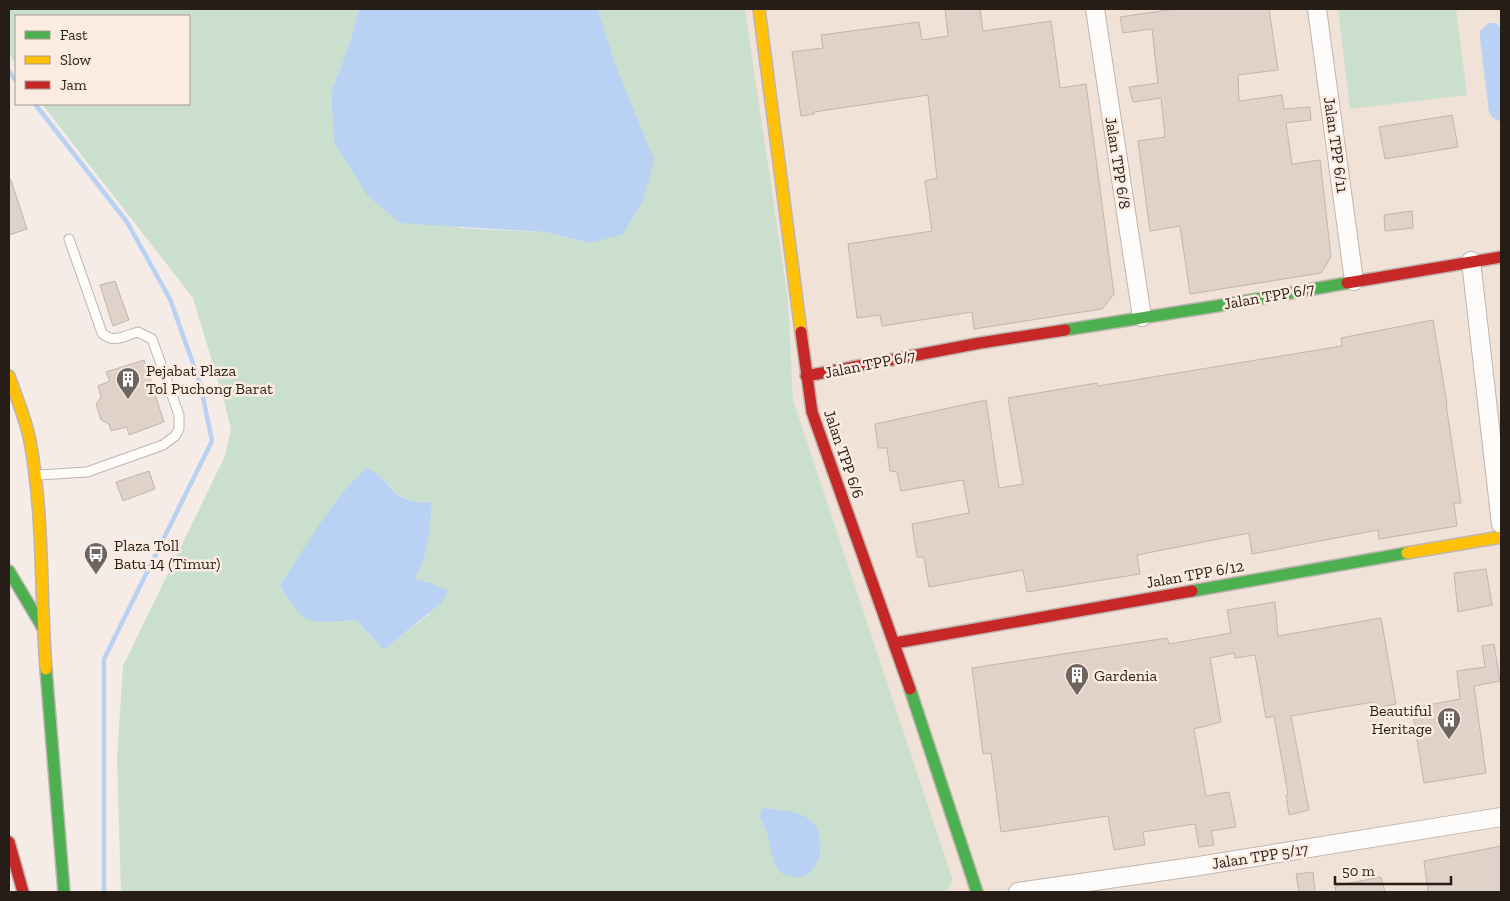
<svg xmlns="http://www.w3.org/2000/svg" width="1510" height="901" font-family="'Zilla Slab',serif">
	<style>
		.industrial { fill: #f0e2d6 }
		.green { fill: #cbdfce; fill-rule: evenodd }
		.water { fill: #b9d1f2 }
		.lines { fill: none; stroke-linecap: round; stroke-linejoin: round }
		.stream { stroke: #b9d1f2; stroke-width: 4.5 }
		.building { fill: #e0d2c8; stroke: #beb6b0 }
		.lane-casing { stroke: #beb5b0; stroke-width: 11 }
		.street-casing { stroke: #beb5b0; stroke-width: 20 }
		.fast-casing { stroke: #beb5b0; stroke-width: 14 }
		.slow-casing { stroke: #beb5b0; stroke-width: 14 }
		.jam-casing { stroke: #beb5b0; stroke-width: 14 }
		.lane { stroke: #fefcfb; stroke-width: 9 }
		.street { stroke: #fefcfb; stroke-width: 18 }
		.fast { stroke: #4caf50; stroke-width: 11 }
		.slow { stroke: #ffc107; stroke-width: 11 }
		.jam { stroke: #c62828; stroke-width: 11 }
		.labels { text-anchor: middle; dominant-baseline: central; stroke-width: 5; stroke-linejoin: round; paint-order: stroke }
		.street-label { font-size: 16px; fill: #271d17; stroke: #fbebe1 }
		.poi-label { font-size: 16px; fill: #271d17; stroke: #fbebe1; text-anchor: start }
	</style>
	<rect width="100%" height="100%" fill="#f5ece7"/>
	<path class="industrial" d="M745,9H1501V892H946L953,880L793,399L788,300Z"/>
	<path class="green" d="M9,9H359L350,42L331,93L334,142L460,228L544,232L590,243L616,67L598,9H745L788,300L793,399L953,880L946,892H121L117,758L123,666L225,456L231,429L224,401L193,298L42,104H189V16H16V66L9,53ZM367,468C384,474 391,493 408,500C415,502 425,502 432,503L424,558L414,579L431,583L429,614L384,650L356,620L333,622L280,585L356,478ZM762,809L783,811L809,819L773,859L767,832L759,816Z
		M1338,9H1456L1467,95L1350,109Z"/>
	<path class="water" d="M359,9H598L616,67L654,159L643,201L623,234L590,243L544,232L400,223L367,195L334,142L331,93L350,42Z
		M1489,23H1495L1501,27V120L1498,121L1492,117L1489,112L1480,39V31Z
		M367,468C384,474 391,494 408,500C415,502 425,502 432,503L428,541L424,558L415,579L431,583L448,591L441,603L384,650L356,620C344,621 317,624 307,619C295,612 287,597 280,585C306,547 332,498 367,468Z
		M762,808C776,810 799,810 810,820C829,836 822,881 792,877C790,876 784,875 782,873C771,864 771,846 767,834C765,828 762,822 759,816Z"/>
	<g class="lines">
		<path class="stream" d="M9,71L16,81
			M35,104L127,222L170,299L200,383L212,441L104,659V892"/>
	</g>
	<path class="building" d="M945,9H980L983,31L1051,21L1060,88L1086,84L1114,294L1102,309L974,329L972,312L882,326L880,315L857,318L848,244L932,231L925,181L937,178L928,95L814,112V114L801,116L792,52L823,48L821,35L919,22L922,40L948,36Z
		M1175,9H1269L1278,70L1238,75L1239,101L1282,95L1284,109L1310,107L1311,120L1286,123L1292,164L1320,160L1331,257L1321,273L1190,294L1180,226L1150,231L1138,141L1165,137L1161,98L1133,102L1129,87L1158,83L1152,29L1123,33L1120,17Z
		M1452,115L1458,147L1385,159L1379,127Z
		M9,180H11L27,229L9,235Z
		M1412,211L1413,228L1385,231L1384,215Z
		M115,281L129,320L113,326L100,285Z
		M1433,320L1447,404H1446L1461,503H1454L1457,526L1379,539L1378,530L1252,554L1249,533L1137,555L1140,574L1027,592L1023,570L929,587L924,557H917L912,524L969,513L963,480L901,491L897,472L890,471L887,448H878L875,424L986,400L999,488L1023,484L1008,398L1097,383L1098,386L1342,346L1341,338Z
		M144,360L164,422L129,435L127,427L111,431L109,424L101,420L96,404L101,397L98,386L110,381L106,372Z
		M149,471L155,489L123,501L116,482Z
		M1486,569L1492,605L1458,612L1454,573Z
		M1275,602L1278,636L1381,618L1396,704L1375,708L1373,702L1291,716L1309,810L1289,815L1286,795L1288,794L1274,716L1266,718L1255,655L1235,658L1234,653L1210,658L1221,722L1194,729L1206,796L1229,792L1236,827L1211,831L1214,845L1199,847L1195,824L1143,832L1145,845L1114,850L1108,816L1001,832L991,753L983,754L972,668L1167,638L1169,644L1231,633L1227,610Z
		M1494,644L1500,681L1474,686L1486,773L1424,783L1412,708L1460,699L1457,671L1485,667L1482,646Z
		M1501,846V892H1428L1424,861Z
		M1313,872L1315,892H1299L1296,874Z
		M1381,877L1385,892H1336L1335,886Z"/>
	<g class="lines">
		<g class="lane-casing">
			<path id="lane" d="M39,475L87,472L163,445L175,436L179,429V415L152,339L138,332C124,336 113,344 102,333L69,239"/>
		</g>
		<g class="street-casing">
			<path id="street" d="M1095,9L1142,317
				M1317,9L1354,281
				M1471,261L1501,524
				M1018,892L1199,866L1501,817"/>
		</g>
		<g class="fast-casing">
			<path id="fast" d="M1065,330L1217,306L1347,283
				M9,571L43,628
				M1192,591L1407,553
				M46,669L64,892
				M910,689L977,892"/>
		</g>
		<g class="slow-casing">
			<path id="slow" d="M759,9L801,332
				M9,376C16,397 26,419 30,441C44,516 40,593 46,669
				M1407,553L1501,537"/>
		</g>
		<g class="jam-casing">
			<path id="jam" d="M1347,283L1501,257
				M801,332L812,412L910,689
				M806,376L980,343L1065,330
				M895,643L1192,591
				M9,842L23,892"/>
		</g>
		<use href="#lane" class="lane"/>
		<use href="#street" class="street"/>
		<use href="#fast" class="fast"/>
		<use href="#slow" class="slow"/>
		<use href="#jam" class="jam"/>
	</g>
	<defs>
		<g id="building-pin" transform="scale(1.25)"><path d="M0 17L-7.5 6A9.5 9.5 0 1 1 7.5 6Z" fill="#6f6560" stroke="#fbebe1"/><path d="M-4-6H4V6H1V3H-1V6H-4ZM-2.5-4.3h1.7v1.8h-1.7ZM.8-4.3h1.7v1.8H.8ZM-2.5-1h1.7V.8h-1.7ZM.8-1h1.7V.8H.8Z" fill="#fff"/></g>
		<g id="bus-pin" transform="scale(1.25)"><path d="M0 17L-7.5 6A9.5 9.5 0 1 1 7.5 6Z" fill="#6f6560" stroke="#fbebe1"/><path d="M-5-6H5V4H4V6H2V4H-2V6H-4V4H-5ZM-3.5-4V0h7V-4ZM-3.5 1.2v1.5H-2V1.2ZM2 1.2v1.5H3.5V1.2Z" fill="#fff"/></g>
	</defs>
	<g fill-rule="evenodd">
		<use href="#building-pin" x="128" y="379"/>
		<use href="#bus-pin" x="96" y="554"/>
		<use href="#building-pin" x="1077" y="675"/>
		<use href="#building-pin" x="1449" y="719"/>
	</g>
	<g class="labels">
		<g class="street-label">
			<text transform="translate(1336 145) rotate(82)">Jalan TPP 6/11</text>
			<text transform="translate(1118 163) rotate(81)">Jalan TPP 6/8</text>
			<text transform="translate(1269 296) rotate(-10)">Jalan TPP 6/7</text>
			<text transform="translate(870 364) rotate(-11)">Jalan TPP 6/7</text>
			<text transform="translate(844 454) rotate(71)">Jalan TPP 6/6</text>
			<text transform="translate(1195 574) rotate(-10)">Jalan TPP 6/12</text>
			<text transform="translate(1260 856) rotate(-9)">Jalan TPP 5/17</text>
		</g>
		<g class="poi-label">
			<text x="146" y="370">Pejabat Plaza<tspan x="146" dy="18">Tol Puchong Barat</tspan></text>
			<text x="114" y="545">Plaza Toll<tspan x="114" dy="18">Batu 14 (Timur)</tspan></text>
			<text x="1094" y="675">Gardenia</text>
			<text x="1432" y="710" text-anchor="end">Beautiful<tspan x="1432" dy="18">Heritage</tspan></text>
		</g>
	</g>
	<rect width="1510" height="901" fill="none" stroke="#271d17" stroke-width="20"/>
	<rect x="15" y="15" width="175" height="90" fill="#fbebe1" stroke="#a69990"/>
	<rect x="25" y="31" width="25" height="8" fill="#4caf50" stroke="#a69990"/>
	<text x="60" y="40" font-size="15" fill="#271d17">Fast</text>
	<rect x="25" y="56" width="25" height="8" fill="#ffc107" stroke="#a69990"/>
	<text x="60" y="65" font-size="15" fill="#271d17">Slow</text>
	<rect x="25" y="81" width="25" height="8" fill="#c62828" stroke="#a69990"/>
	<text x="60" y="90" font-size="15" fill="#271d17">Jam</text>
	<path d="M1335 876v8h116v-8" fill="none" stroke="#271d17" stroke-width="2.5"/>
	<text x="1342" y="876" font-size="15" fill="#271d17" stroke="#fbebe1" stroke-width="4" paint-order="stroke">50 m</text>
</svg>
